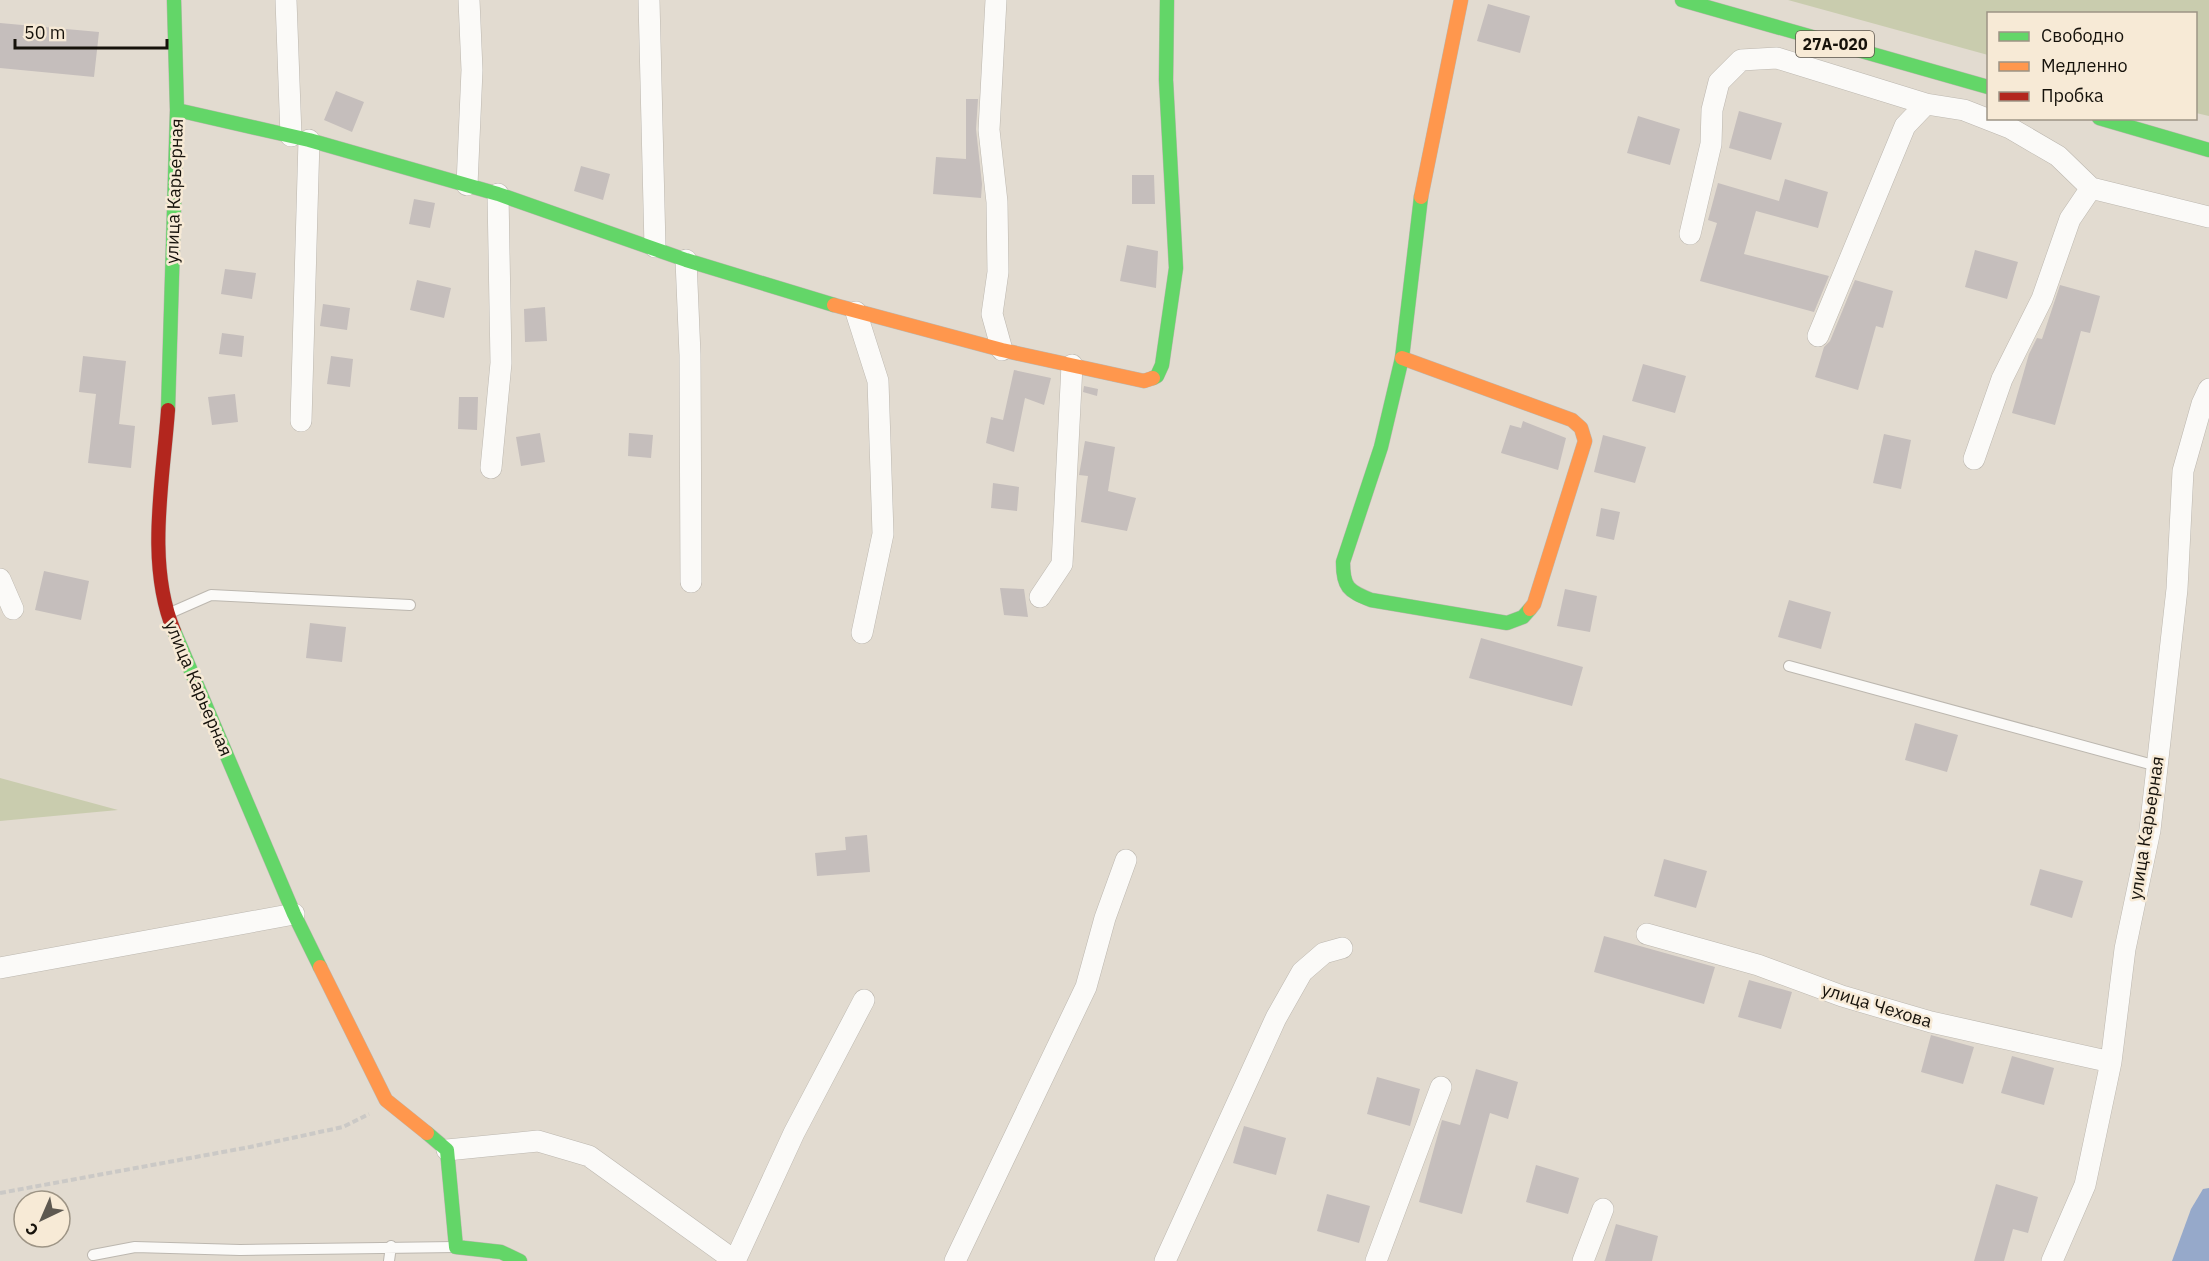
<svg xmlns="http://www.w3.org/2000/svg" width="2209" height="1261" font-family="'IBM Plex Sans',sans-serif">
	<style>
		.green { fill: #c9ccae }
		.water { fill: #96a9ca }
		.building { fill: #c5bebc }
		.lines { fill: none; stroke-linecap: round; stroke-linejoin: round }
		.lane-casing { stroke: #bcb7af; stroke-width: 12 }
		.street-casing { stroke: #bcb7af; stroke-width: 22 }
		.fast-casing { stroke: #bcb7af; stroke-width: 15 }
		.slow-casing { stroke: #bcb7af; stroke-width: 15 }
		.jam-casing { stroke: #bcb7af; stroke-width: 15 }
		.path { stroke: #cbc9c6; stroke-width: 4; stroke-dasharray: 6 3; stroke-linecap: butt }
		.lane { stroke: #fbfaf8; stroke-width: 10 }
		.street { stroke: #fbfaf8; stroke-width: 21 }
		.fast { stroke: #63d668; stroke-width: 14 }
		.slow { stroke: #ff974d; stroke-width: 14 }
		.jam { stroke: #b3261e; stroke-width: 14 }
		.labels { text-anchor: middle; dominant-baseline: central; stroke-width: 5; stroke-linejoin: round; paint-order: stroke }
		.shield { fill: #f7ead6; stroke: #5a5348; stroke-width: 1.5 }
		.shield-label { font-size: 16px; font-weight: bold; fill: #16120b }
		.street-label { font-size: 18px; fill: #16120b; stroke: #f7ead6 }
	</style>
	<rect width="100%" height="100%" fill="#e2dbd0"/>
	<path class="green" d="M1788,0H2209V116L2196,113V14H1988V55Z
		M0,778L118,810L0,821Z"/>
	<path class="water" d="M2209,1188V1261H2172L2191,1209L2203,1189Z"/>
	<path class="building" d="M1488,4L1530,16L1520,53L1477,41Z
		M0,23L99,32L94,77L0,68Z
		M336,91L364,102L352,132L324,120Z
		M966,99H978L976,129L982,184L981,198L933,194L936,157L966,159Z
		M1739,111L1782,123L1771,160L1729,148Z
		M1638,116L1680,129L1670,165L1627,153Z
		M581,166L610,174L603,200L574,191Z
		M1132,175H1154L1155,204H1132Z
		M1785,179L1828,192L1818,228L1756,211L1744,254L1829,276L1814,312L1700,281L1717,223L1708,220L1718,183L1779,201Z
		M414,199L435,203L430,228L409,224Z
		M1127,245L1158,251L1156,288L1120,281Z
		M1975,250L2018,262L2007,299L1965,287Z
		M225,269L256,273L252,299L221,294Z
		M417,280L451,288L444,318L410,310Z
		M1855,280L1893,291L1883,328L1876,326L1858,390L1815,377L1824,347L1830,341Z
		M2060,285L2100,296L2090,333L2081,331L2055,425L2012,413L2029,354L2037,338L2042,339Z
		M323,304L350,308L347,330L320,326Z
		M545,307L547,341L525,342L524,309Z
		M222,333L244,336L242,357L219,354Z
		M83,356L126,361L119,424L135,426L131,468L88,463L96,394L79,392Z
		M331,356L353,359L350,387L327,384Z
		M1643,364L1686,376L1675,413L1632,401Z
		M1014,370L1051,378L1044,405L1025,398L1014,452L986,443L991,417L1003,420Z
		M1084,386L1098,389L1097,396L1083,392Z
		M235,394L238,422L212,425L208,397Z
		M459,397H478L477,430L458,429Z
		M1523,421L1566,438L1558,470L1501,453L1510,425L1521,428Z
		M540,433L545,462L521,466L516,437Z
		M629,433L653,435L651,458L628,456Z
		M1884,434L1911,440L1901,489L1873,483Z
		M1603,435L1646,447L1635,483L1594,472Z
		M1085,441L1115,447L1108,491L1136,498L1127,531L1081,522L1088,476L1079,475Z
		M993,483L1019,487L1017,511L991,508Z
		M1601,508L1620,512L1614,540L1596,536Z
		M44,571L89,581L81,620L35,610Z
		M1000,588L1024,589L1028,617L1004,615Z
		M1565,589L1597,596L1590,632L1557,626Z
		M1789,600L1831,612L1821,649L1778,637Z
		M310,623L346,627L342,662L306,658Z
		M1481,638L1583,667L1572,706L1469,678Z
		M1915,723L1958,735L1947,772L1905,760Z
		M867,835L870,872L817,876L815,853L846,850L845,837Z
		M1664,859L1707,871L1696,908L1654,896Z
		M2040,869L2083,881L2072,918L2030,905Z
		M1604,936L1715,967L1704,1004L1594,972Z
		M1749,980L1792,992L1781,1029L1738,1017Z
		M1931,1035L1974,1047L1963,1084L1921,1072Z
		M2012,1056L2054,1068L2044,1105L2001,1093Z
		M1476,1069L1518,1082L1508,1119L1490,1113L1462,1214L1419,1202L1442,1120L1460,1125Z
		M1377,1077L1420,1089L1410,1126L1367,1114Z
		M1244,1126L1286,1138L1276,1175L1233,1163Z
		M1536,1165L1579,1178L1568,1214L1526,1202Z
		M1996,1184L2038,1197L2028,1233L2013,1229L2004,1261H1974Z
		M1327,1194L1370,1206L1359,1243L1317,1231Z
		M1616,1224L1658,1236L1652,1261H1605Z"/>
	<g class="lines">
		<g class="lane-casing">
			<path id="lane" d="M170,613L211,595L410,605
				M1789,666L2157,766
				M93,1255L135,1247L240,1250L455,1247
				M389,1261L391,1246"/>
		</g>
		<g class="street-casing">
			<path id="street" d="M286,0L291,136
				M649,0L655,247
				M996,0L989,130L997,202L998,272L992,314L1002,350
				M467,185L472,70L469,0
				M1690,234L1711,144L1712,110L1719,82L1741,60L1777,58L1926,104L1964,110L2010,128L2058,156L2091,188L2209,217
				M686,260L690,355L691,582
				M856,312L878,381L883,534L862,633
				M1818,336L1905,126L1926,104
				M301,421L309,140
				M1974,459L2002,379L2042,299L2070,219L2091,188
				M491,468L501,363L498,194
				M0,579L13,609
				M1040,597L1062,564L1072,365
				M1647,934L1758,965L1842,996L1931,1022L2111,1062
				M0,968L294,914
				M447,1150L538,1141L589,1156L735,1261
				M735,1261L794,1133L864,1000
				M955,1261L1086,987L1105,918L1126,860
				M1165,1261L1276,1018L1302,972L1324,953L1342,948
				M1376,1261L1441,1087
				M1583,1261L1603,1209
				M2052,1261L2085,1185L2111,1062L2125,949L2150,830L2177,589L2183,471L2202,404L2209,389"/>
		</g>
		<g class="fast-casing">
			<path id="fast" d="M1682,0L1988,87
				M177,110L309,140L498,194L686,260L834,305
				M2099,118L2209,150
				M1421,197L1402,358L1381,447L1343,562C1343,587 1348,591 1371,600L1507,623L1523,617L1530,609
				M1153,378L1157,376L1162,365L1176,268L1166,80L1167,0
				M168,410L177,110L174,0
				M174,631L294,914L320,967
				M427,1133L447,1150L456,1247L501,1252L520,1261"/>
		</g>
		<g class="slow-casing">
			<path id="slow" d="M1421,197L1461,0
				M834,305L1002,350L1144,381L1153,378
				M1402,358L1572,420L1581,428L1585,441L1534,604L1530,609
				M320,967L386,1100L427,1133"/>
		</g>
		<g class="jam-casing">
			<path id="jam" d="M168,410C163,481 146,564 174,631"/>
		</g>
		<path class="path" d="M0,1193L250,1147L343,1127L369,1114"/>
		<use href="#lane" class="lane"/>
		<use href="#street" class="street"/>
		<use href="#fast" class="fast"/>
		<use href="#slow" class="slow"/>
		<use href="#jam" class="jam"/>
	</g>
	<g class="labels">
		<rect class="shield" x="1796" y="31" width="78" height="26" rx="4.5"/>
		<g class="shield-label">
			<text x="1835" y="44">27А-020</text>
		</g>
		<g class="street-label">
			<text transform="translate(174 191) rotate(-88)">улица Карьерная</text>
			<text transform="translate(199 688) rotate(67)">улица Карьерная</text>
			<text transform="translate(2146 828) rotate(-81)">улица Карьерная</text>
			<text transform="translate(1877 1005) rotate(17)">улица Чехова</text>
		</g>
	</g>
	<rect x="1987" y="12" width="210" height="108" fill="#f7ead6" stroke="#9d9485" stroke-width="1.5"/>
	<rect x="1999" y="32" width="30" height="9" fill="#63d668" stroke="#9d9485" stroke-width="1.5"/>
	<text x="2041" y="42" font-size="18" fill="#16120b">Свободно</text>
	<rect x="1999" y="62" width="30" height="9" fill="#ff974d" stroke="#9d9485" stroke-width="1.5"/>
	<text x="2041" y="72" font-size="18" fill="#16120b">Медленно</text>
	<rect x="1999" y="92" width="30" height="9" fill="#b3261e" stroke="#9d9485" stroke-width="1.5"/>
	<text x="2041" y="102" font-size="18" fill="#16120b">Пробка</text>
	<g transform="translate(42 1219) rotate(224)"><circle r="28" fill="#f7ead6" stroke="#9d9485" stroke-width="1.5"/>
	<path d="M0-4.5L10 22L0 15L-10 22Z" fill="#5d5850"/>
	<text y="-9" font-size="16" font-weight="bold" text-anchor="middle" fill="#16120b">С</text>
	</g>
	<path d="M15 39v9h152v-9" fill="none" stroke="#16120b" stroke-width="3"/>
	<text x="24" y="39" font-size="18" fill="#16120b" stroke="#f7ead6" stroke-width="4.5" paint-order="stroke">50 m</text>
</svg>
